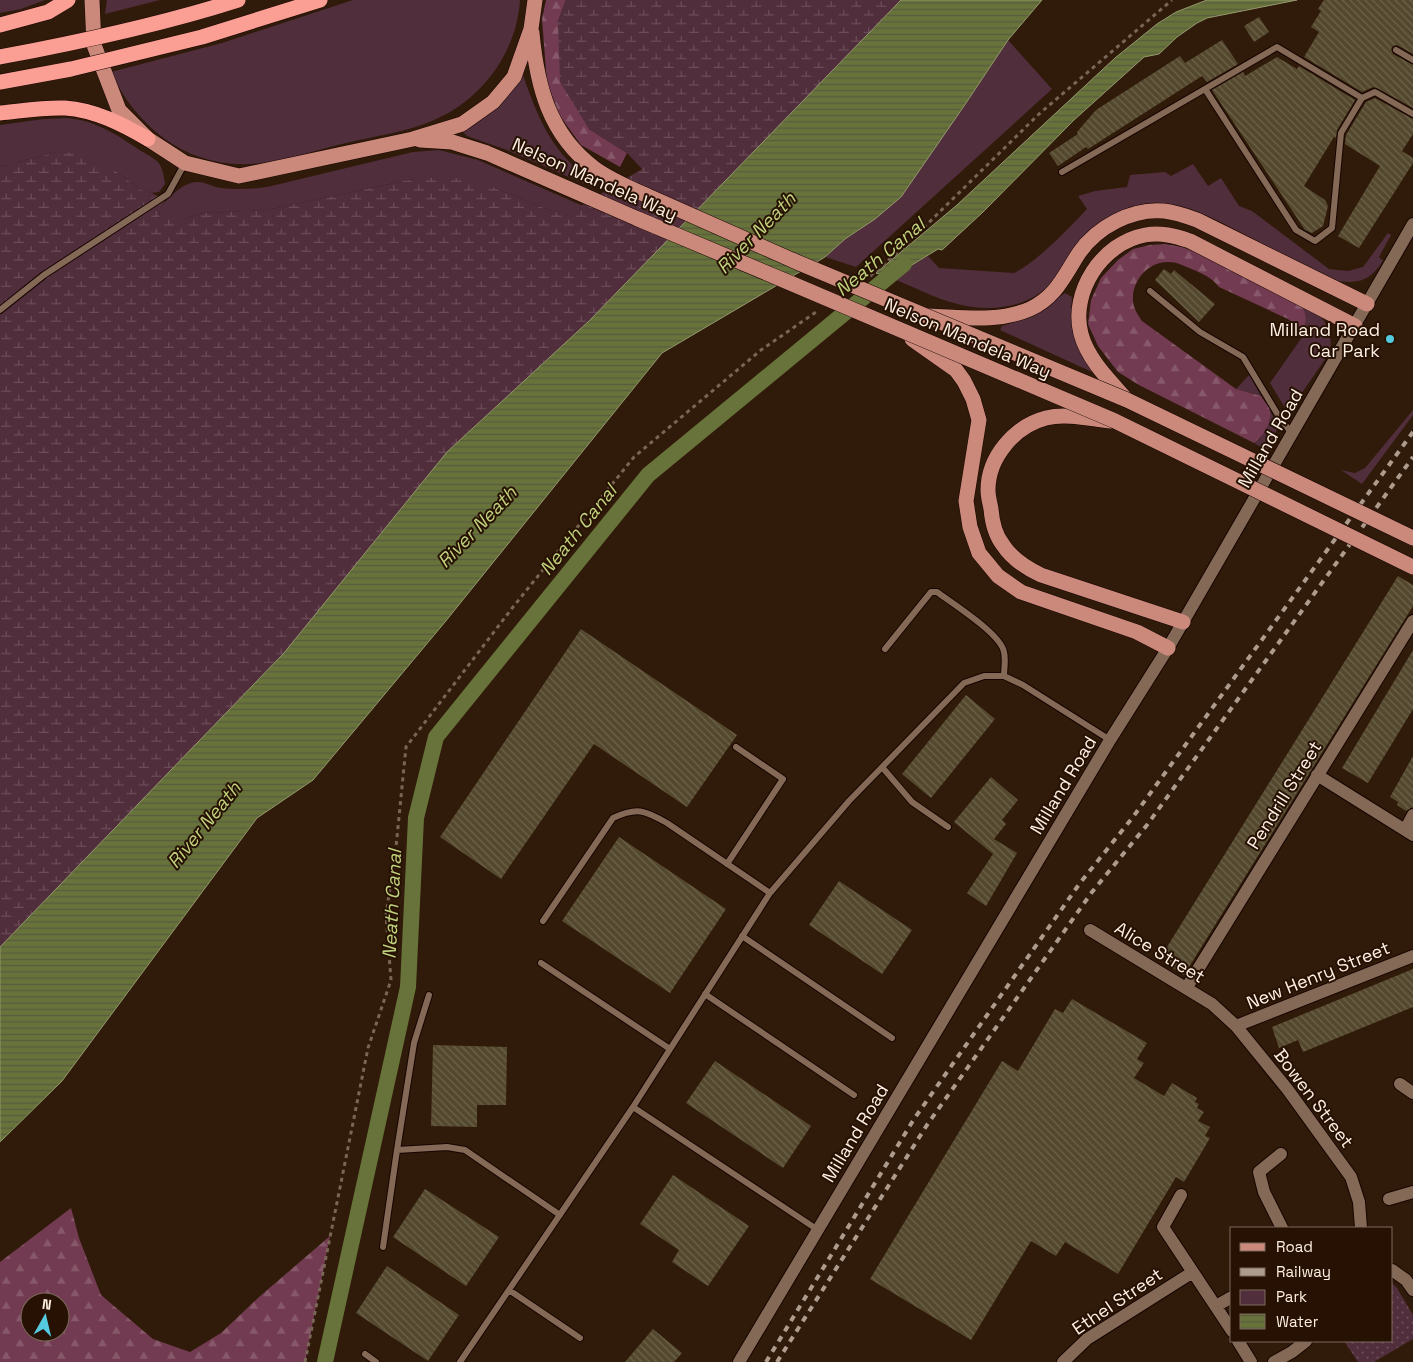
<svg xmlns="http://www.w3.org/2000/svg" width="1413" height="1362" font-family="'Space Grotesk',sans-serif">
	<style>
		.green { fill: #512e3c }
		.forest { fill: url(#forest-firs); fill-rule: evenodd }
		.wetland { fill: url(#wetland-marsh) }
		.park { fill: url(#park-dots) }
		.water { fill: url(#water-rules); stroke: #94986d }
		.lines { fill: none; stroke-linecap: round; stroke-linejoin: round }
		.canal { stroke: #67733a; stroke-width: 16 }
		.building { fill: url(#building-back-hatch) }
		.lane-casing { stroke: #170500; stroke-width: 8 }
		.street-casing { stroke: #170500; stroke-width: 14 }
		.primary-casing { stroke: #170500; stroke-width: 16 }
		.highway-casing { stroke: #170500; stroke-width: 16 }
		.path { stroke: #7a6657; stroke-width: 3; stroke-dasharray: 4 4; stroke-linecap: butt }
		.lane { stroke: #846957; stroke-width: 6 }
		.street { stroke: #846957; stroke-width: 12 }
		.primary { stroke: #cb897c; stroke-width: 15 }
		.highway { stroke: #fb9e94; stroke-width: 15 }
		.rail { stroke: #ad9c8e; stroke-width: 4; stroke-dasharray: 6 6; stroke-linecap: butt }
		.primary-bridge-casing { stroke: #170500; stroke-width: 16; stroke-linecap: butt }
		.highway-bridge-casing { stroke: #170500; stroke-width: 16; stroke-linecap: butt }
		.primary-bridge { stroke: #cb897c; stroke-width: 15 }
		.highway-bridge { stroke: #fb9e94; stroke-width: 15 }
		.poi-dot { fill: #55cadf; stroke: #261102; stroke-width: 2 }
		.labels { text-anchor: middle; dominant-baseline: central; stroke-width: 4; stroke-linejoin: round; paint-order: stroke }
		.street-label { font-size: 18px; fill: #feefe4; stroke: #261102 }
		.poi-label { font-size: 18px; fill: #feefe4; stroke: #261102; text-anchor: end }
		.water-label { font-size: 19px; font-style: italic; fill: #c0d27d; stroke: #261102 }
	</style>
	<defs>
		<pattern id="forest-firs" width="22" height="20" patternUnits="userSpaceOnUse" patternTransform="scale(1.25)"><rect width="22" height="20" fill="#723b51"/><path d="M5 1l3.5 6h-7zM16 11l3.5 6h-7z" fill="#87586a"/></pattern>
		<pattern id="wetland-marsh" width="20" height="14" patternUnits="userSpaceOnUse" patternTransform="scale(1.25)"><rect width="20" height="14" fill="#512e3c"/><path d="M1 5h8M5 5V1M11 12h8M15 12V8" fill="none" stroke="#6b4d58"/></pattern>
		<pattern id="park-dots" width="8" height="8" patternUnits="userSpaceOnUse" patternTransform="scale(1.25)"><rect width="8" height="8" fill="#512e3c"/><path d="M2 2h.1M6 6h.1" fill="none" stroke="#6b4d58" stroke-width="1.8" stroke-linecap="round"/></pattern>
		<pattern id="water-rules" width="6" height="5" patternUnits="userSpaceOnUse" patternTransform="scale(1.25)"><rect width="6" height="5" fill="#67733a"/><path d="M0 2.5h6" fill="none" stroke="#585b40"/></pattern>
		<pattern id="building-back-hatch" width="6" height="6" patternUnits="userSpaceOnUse" patternTransform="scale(1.25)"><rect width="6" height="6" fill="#54492e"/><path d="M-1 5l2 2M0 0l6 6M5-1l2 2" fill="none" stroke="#6e644c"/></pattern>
	</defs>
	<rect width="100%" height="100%" fill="#301a09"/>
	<path class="green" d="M0,0H45L21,9L0,13Z
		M107,0H160L105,14Z
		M353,0H520C517,52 482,100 434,120C407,132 375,136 346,143C319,149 288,160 261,163C194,172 138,131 111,72L222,43Z
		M1008,40L1052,89L856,267L825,257L845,239L858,231L964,106Z
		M523,75C537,116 554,159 594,180L592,187L507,150L467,136L463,132C488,117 508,100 523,75Z
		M67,118C96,121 114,133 138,149C144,153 153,157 158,162C163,168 164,177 165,184L159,192L152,193L141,190L117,172L56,152L0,167V125L44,119Z
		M439,150L478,160L583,206L569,213H560L544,208L493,187L413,179L267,210L204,213L183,219H160L159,210C166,199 184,181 198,182C206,182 213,187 221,188C236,190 252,189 267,187L413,152Z
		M1193,164L1208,186L1221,178L1239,206L1252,211L1329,269L1348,271L1363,267L1388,233L1391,235L1379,257L1383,261C1370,280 1360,284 1338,281C1308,266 1279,252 1250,237C1221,223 1192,204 1159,203C1146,202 1134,206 1122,211C1107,218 1093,225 1082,238C1069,251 1064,268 1052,282C1033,304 1001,311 973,307C945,304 917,288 891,278L928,256L939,268L1014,273C1037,262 1069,228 1087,209L1078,196L1095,191L1127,187L1130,175L1165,172L1171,176Z
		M1065,293L1072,297C1069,327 1078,346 1092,372L1000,330L1002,326L1034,316Z
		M1302,306C1306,307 1311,308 1314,311C1328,321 1335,339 1328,355L1288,413L1270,383L1305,333L1303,331C1307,322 1307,315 1302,306Z
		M1249,375L1261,396L1236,389Z
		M1413,410V415L1362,484L1341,470L1355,473L1365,468Z
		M1270,411L1279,425L1267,451L1254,443C1265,438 1268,422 1270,411Z"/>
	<path class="forest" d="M546,0H566L558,21L589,129L627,153L620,167L581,145L560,116L547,83L542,19Z
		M1165,244L1182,247L1200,254L1302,306C1307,315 1307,322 1303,331L1288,319L1219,287C1212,278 1205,275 1194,270C1186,267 1178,262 1169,262C1149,261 1132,280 1133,300C1133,308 1138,315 1142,321L1236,389L1261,396C1263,400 1269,406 1270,410C1272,422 1263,438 1254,443L1139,385L1118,372L1098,346L1088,324L1091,300L1101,278L1118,260L1133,249L1150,245Z
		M71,1208L79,1238L101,1295L153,1339L190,1352L221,1333L259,1297L330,1236L305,1362H0V1262ZM30,1302H60V1332H30Z"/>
	<path class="wetland" d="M566,0H903L589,321L447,452L284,653L0,947V167L56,152L79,153L117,172L141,190L152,193L165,201L159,210L160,219H183L204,213L267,210L413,179L443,177L471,180L493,187L544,208L560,213H569L642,169L627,153L589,129L560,82L558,21Z"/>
	<path class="park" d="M1392,1283L1397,1288L1413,1315V1339L1374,1362H1358L1344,1341H1392Z"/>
	<path class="water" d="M901,0H1042L1008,40L964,106L901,197L875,219L845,239L825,257L662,353L445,622L313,780L257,818L62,1081L0,1142V947L284,653L447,452L589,321Z
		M1207,0H1297L1207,18L1197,23L1177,37L1159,54L1144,57L1074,120L983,212L942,250L938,249L891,278L876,273L957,205L1115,58L1157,24L1176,12Z"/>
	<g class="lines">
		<path class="canal" d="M325,1362L408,987L416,818L436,737L648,475L904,264"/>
	</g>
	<path class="building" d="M1324,0H1413V54L1397,45L1393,46L1391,49L1393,54L1413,65V108L1377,88L1373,87L1362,92L1304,57L1319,32L1311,27L1321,11L1318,9Z
		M1259,17L1269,32L1254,42L1244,26Z
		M1222,40L1238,64L1207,82L1202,76L1088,149L1086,147L1058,166L1049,153L1078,134L1077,132L1096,110L1180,56L1185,63Z
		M1277,57L1297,69L1299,66L1355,100L1337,130L1336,138L1334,137L1304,186L1325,200L1328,206L1323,226L1312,233L1305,230L1212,90L1243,72L1245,76Z
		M1375,98L1413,119V134L1402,151L1413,158V163L1359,248L1338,236L1380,166L1345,144L1346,135L1366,102Z
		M1164,269L1171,274L1174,270L1215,304L1199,322L1155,280Z
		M1398,576L1413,585V606L1184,975L1166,964L1168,961L1162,955Z
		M581,629L737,735L687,807L594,744L501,879L440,837Z
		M1413,650V709L1368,783L1342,768Z
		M966,695L995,719L931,798L902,774Z
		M1413,756V807L1406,811L1397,805L1398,802L1390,797Z
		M991,777L1018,800L1002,820L1006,824L994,839L1017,853L986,906L967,893L993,854L954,822Z
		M619,837L726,909L670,993L562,921Z
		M839,881L912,930L882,974L809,925Z
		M1413,969V1007L1303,1052L1298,1040L1279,1048L1272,1027Z
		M1072,999L1147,1043L1137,1059L1144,1063L1134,1078L1164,1096L1172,1083L1197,1098L1195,1102L1199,1104L1197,1108L1204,1112L1198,1121L1210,1127L1205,1136L1210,1138L1184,1182L1176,1177L1118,1274L1065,1242L1056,1256L1031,1241L971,1340L870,1279L1002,1061L1018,1071L1055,1009L1063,1013Z
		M433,1045L507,1047L506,1105H477V1127L431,1126Z
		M715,1061L811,1126L783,1168L686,1103Z
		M673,1175L749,1226L708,1286L672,1262L679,1250L640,1224Z
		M425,1189L499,1237L466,1286L393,1237Z
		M387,1266L459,1315L428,1361L356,1313Z
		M653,1329L682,1353L674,1362H625Z"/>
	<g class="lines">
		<g class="lane-casing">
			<path id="lane" d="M1396,50L1413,60
				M1205,89L1296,230L1315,241L1332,228L1341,133L1362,98L1375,92L1413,114
				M1062,172L1277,47L1362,98
				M1150,291L1200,332L1243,357L1278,415L1292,434
				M0,310L44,275L168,194L185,163
				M885,649L931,592H937C953,604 1001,634 1004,652C1006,660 1004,669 1004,676
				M882,767L912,802L948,827
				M727,864L783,779L736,747
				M543,921L613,818C637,807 644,810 667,823L770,893
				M742,936L892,1038
				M541,963L670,1049
				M705,994L854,1095
				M633,1107L818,1230
				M397,1150L414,1043L429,995
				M383,1247L397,1150L447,1147L465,1150L560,1215
				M509,1290L580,1338
				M365,1354L376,1362
				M460,1362L633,1107L770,893L849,801L964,683L984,676H1004L1023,685L1110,740"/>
		</g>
		<g class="street-casing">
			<path id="street" d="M1317,775L1413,835
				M1405,830L1413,815
				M1090,930L1212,1004L1236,1026L1288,1090L1351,1177L1359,1202L1361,1228
				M1187,987L1413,621
				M1236,1026L1413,956
				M1400,1084L1413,1093
				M1281,1154L1259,1172L1264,1192L1282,1228
				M1181,1195L1163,1227L1232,1331
				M1389,1199L1413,1192
				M1392,1270L1406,1280L1413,1290
				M1216,1306L1232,1297
				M1238,1341L1251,1362
				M739,1362L1110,740L1168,648L1413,224
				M1063,1362L1087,1339L1193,1272
				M1274,1362L1292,1352L1306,1341"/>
		</g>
		<g class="primary-casing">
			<path id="primary" d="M92,0L94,45L119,110L148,139L185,163L239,176L413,139L462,124L493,102L514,77L531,29L535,0
				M532,33C537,86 549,134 594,168C610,180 630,188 648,196
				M420,140L452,142L487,153L638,219
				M929,316C962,317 998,323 1030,309C1056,297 1064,276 1079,253C1097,227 1132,208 1164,211C1175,212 1186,216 1197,220L1367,304
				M912,339L956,370L964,381L973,399L979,420L966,501L970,527L979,553L998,576L1021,592L1137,632L1168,648
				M1127,400C1110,381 1088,360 1081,334C1070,292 1102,243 1145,235C1161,232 1175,236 1190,241L1355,326
				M1111,421C1091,419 1066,413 1046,418C1015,426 988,457 988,490C988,497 990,503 991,509C992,521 995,535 1003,545C1012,559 1026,568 1041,575L1183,622"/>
		</g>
		<g class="highway-casing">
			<path id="highway" d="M0,25L48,12L68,0
				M0,113C21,111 44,107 65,108C95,110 122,124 148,139"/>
		</g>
		<path class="path" d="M870,276L906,245L1039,114L1172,0
			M305,1362L368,1048L391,980L386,915L396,847L406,747L513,607L634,457L761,350L819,310"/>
		<use href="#lane" class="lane"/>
		<use href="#street" class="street"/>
		<use href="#primary" class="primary"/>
		<use href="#highway" class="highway"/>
		<path class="rail" d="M766,1362L914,1119L1080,883L1133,817L1413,432
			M777,1362L927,1125L1092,892L1147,825L1413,457"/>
		<g class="primary-bridge-casing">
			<path id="primary-bridge" d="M648,196L792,260L1127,400L1413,538
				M638,219L795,285L1115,421L1413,567"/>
		</g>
		<g class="highway-bridge-casing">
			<path id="highway-bridge" d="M0,57C80,42 160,25 238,0
				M0,82L71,69L202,37L320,0"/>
		</g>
		<use href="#primary-bridge" class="primary-bridge"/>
		<use href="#highway-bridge" class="highway-bridge"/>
	</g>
	<circle class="poi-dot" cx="1390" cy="339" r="5"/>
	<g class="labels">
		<g class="street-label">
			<text transform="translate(595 179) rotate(24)">Nelson Mandela Way</text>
			<text transform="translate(968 338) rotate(23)">Nelson Mandela Way</text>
			<text transform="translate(1270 438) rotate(-60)">Milland Road</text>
			<text transform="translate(1063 785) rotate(-59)">Milland Road</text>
			<text transform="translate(1284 795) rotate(-58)">Pendrill Street</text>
			<text transform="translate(1160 952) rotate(31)">Alice Street</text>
			<text transform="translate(1318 975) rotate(-22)">New Henry Street</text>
			<text transform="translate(1314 1098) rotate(53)">Bowen Street</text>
			<text transform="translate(855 1133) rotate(-59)">Milland Road</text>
			<text transform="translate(1117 1301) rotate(-34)">Ethel Street</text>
		</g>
		<g class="poi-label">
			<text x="1380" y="329">Milland Road<tspan x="1380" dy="21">Car Park</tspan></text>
		</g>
		<g class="water-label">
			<text transform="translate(756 233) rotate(-46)">River Neath</text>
			<text transform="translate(880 257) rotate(-40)">Neath Canal</text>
			<text transform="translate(477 527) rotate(-46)">River Neath</text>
			<text transform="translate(578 530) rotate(-51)">Neath Canal</text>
			<text transform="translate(204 825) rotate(-51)">River Neath</text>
			<text transform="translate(392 904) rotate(-87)">Neath Canal</text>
		</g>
	</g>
	<rect x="1230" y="1227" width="162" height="115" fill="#261102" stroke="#7c6a5c"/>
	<rect x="1240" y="1243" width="25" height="8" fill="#cb897c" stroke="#7c6a5c"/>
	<text x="1276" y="1252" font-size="15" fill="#feefe4">Road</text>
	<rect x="1240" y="1268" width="25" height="8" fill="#ad9c8e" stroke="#7c6a5c"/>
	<text x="1276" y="1277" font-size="15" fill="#feefe4">Railway</text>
	<rect x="1240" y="1290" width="25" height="15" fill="#512e3c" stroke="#7c6a5c"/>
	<text x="1276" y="1302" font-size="15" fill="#feefe4">Park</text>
	<rect x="1240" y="1314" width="25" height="15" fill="url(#water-rules)" stroke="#7c6a5c"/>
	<text x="1276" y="1327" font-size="15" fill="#feefe4">Water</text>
	<g transform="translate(45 1317) rotate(8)"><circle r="24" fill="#261102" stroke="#7c6a5c"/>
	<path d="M0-4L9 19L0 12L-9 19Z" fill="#55cadf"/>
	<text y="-8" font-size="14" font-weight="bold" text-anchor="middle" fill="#feefe4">N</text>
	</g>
</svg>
